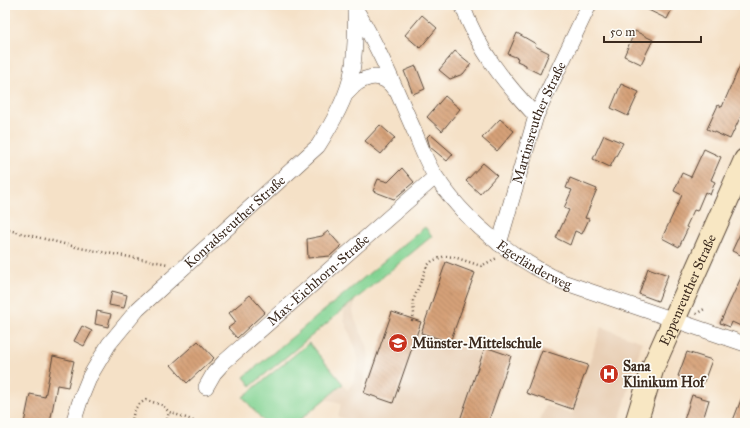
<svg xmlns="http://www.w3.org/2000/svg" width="750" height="428" font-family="'IM FELL Great Primer',serif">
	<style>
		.built { fill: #e8cfb5 }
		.garden { fill: #83d393; stroke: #5f7e58 }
		.building { fill: url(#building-back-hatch) }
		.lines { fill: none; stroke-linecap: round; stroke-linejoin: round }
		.minor-casing { stroke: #574537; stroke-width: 16 }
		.secondary-casing { stroke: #574537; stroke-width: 24 }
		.path { stroke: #574537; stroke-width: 2.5; stroke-dasharray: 1 3; stroke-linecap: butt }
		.minor { stroke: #fff; stroke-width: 15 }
		.secondary { stroke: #f8e7c3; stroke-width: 22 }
		.labels { text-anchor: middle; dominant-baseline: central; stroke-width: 3.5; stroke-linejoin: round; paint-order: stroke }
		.street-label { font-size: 14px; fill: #3b2a1e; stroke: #fdfcf7 }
		.poi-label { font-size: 14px; font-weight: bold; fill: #3b2a1e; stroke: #fdfcf7; text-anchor: start }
	</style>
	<defs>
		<pattern id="building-back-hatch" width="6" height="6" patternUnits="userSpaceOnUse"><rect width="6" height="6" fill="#d6a178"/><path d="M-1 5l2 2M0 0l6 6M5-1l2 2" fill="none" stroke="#af8362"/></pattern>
	</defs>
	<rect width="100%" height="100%" fill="#fdfcf7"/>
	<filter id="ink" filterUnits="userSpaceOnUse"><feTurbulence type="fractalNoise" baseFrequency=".025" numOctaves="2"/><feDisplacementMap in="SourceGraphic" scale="8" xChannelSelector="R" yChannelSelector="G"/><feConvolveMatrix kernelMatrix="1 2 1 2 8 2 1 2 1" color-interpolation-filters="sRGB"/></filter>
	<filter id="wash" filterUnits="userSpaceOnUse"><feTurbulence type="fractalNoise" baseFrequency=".012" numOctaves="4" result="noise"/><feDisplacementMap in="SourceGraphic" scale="16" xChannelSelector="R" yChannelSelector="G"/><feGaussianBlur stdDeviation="0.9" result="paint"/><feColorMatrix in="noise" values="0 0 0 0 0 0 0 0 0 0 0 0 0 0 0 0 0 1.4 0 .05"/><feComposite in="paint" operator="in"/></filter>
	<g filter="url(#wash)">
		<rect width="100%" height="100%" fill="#f5e1c7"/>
		<path class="built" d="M356,298L353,310L355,320L367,345L369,357L363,384L364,393L393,403L418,331L483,354L459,423H358L338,417L341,403L325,399L343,384L347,390L352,384L356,373L359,360L355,347L344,320V308Z
			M601,327L642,342L619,423H539L546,405L572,414Z"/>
		<path class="garden" d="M425,227L432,236L251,386L244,377Z
			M309,343L343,384L296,423H265L243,397Z"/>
		<g id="blocks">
			<path class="building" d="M638,5H674L667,19Z
				M422,15L437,28L420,48L405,35Z
				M635,31L653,40L641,64L624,56Z
				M517,33L536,44L535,46L549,53L540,74L526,67V65L517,61L518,58L508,54Z
				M455,51L471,64L463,74L450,79L439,70Z
				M745,54V107L730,139L707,129L718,105L722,107Z
				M416,66L425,89L413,94L404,71Z
				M621,84L639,92L628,116L611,108Z
				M445,96L460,109L442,131L427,117Z
				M500,119L514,131L497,151L482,138Z
				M380,125L395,138L381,154L365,141Z
				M430,134L453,154L447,161L430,147L427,137Z
				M604,135L623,143L610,167L593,159Z
				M704,149L721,157L711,180L715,182L710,195L705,192L697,211L694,210L686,227L688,228L679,247L662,238L682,195L674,191L682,173L691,177Z
				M483,163L497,175L480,194L466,181Z
				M402,168L414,182L394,199L373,191L378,179L388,182Z
				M570,178L597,189L585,218L589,219L582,234L575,231L570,245L556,238L569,210L564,208L572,190L566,188Z
				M745,223V257L732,251Z
				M328,231L341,246L330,256L308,258L307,239L322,236Z
				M446,262L475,273L450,342L421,333Z
				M648,268L668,275L658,301L639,294Z
				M745,269V328L732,322L730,327L720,323Z
				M112,291L127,295L124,308L109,305Z
				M250,295L265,312L237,338L228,328L236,322L229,313Z
				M97,311L111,314L108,327L95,324Z
				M392,312L421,322L393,403L364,393Z
				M82,326L92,331L84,346L74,341Z
				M198,341L214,358L187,383L171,365Z
				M485,347L511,356L488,423H459Z
				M542,350L588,365L572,409L526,393Z
				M687,352L712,360L703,384L678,376Z
				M53,356L74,361L68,387L57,385L50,423H24L30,394L45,397Z
				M744,392L745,423H732Z
				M692,395L709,400L702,423H683Z"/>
		</g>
	</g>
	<g filter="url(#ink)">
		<use href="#blocks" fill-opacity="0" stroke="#574537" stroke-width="1"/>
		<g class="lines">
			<g class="minor-casing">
				<g id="minor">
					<path d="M462,5C479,51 503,81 536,116"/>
					<path id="s1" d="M355,8C378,46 395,87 413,128C420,144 426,163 436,177C467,224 513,258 563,282L745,344"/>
					<path d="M347,93C360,77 381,69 394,89"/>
					<path id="s2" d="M499,244L536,116L589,5"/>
					<path id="s3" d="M206,387L214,373L224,362L435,177"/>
					<path id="s4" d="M73,423L81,398L90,376L109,344L138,309L318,146C351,94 357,72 355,10"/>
				</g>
			</g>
			<g class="secondary-casing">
				<g id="secondary">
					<path id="s5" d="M636,423L653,367L745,160"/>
				</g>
			</g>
			<path class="path" d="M5,229L80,248L168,264
				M696,314L706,308
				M412,321L414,314L413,301L427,266L432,261L445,256L454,257L481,266L497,258
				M132,423C133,411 135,406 146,400L162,405L169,412L192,420L195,423
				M166,423L169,412"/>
			<use href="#minor" class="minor"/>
			<use href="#secondary" class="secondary"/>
		</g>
	</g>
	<defs>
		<g id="school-disc" transform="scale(1)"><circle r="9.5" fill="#c8321e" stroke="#fdfcf7"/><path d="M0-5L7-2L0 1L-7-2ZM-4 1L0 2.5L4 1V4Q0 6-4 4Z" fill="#fff"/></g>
		<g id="hospital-disc" transform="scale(1)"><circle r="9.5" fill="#c8321e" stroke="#fdfcf7"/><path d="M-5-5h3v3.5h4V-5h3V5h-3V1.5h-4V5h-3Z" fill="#fff"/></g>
	</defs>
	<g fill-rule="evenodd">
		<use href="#school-disc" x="398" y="343"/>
		<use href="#hospital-disc" x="609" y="374"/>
	</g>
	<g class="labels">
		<g class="street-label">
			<text stroke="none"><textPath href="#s2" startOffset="128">Martinsreuther Straße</textPath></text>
			<text stroke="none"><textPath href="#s4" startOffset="263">Konradsreuther Straße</textPath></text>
			<text stroke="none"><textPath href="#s1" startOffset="321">Egerländerweg</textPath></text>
			<text stroke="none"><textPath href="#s3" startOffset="156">Max-Eichhorn-Straße</textPath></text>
			<text stroke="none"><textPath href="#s5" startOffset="143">Eppenreuther Straße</textPath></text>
		</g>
		<g class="poi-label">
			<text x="412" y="343">Münster-Mittelschule</text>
			<text x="623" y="366">Sana<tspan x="623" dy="16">Klinikum Hof</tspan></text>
		</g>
	</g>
	<rect width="750" height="428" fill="none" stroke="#fdfcf7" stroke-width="20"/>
	<path d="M604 36v6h97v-6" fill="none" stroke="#3b2a1e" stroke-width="2"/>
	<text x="610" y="36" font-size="12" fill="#3b2a1e" stroke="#fdfcf7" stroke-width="3" paint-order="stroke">50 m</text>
</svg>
